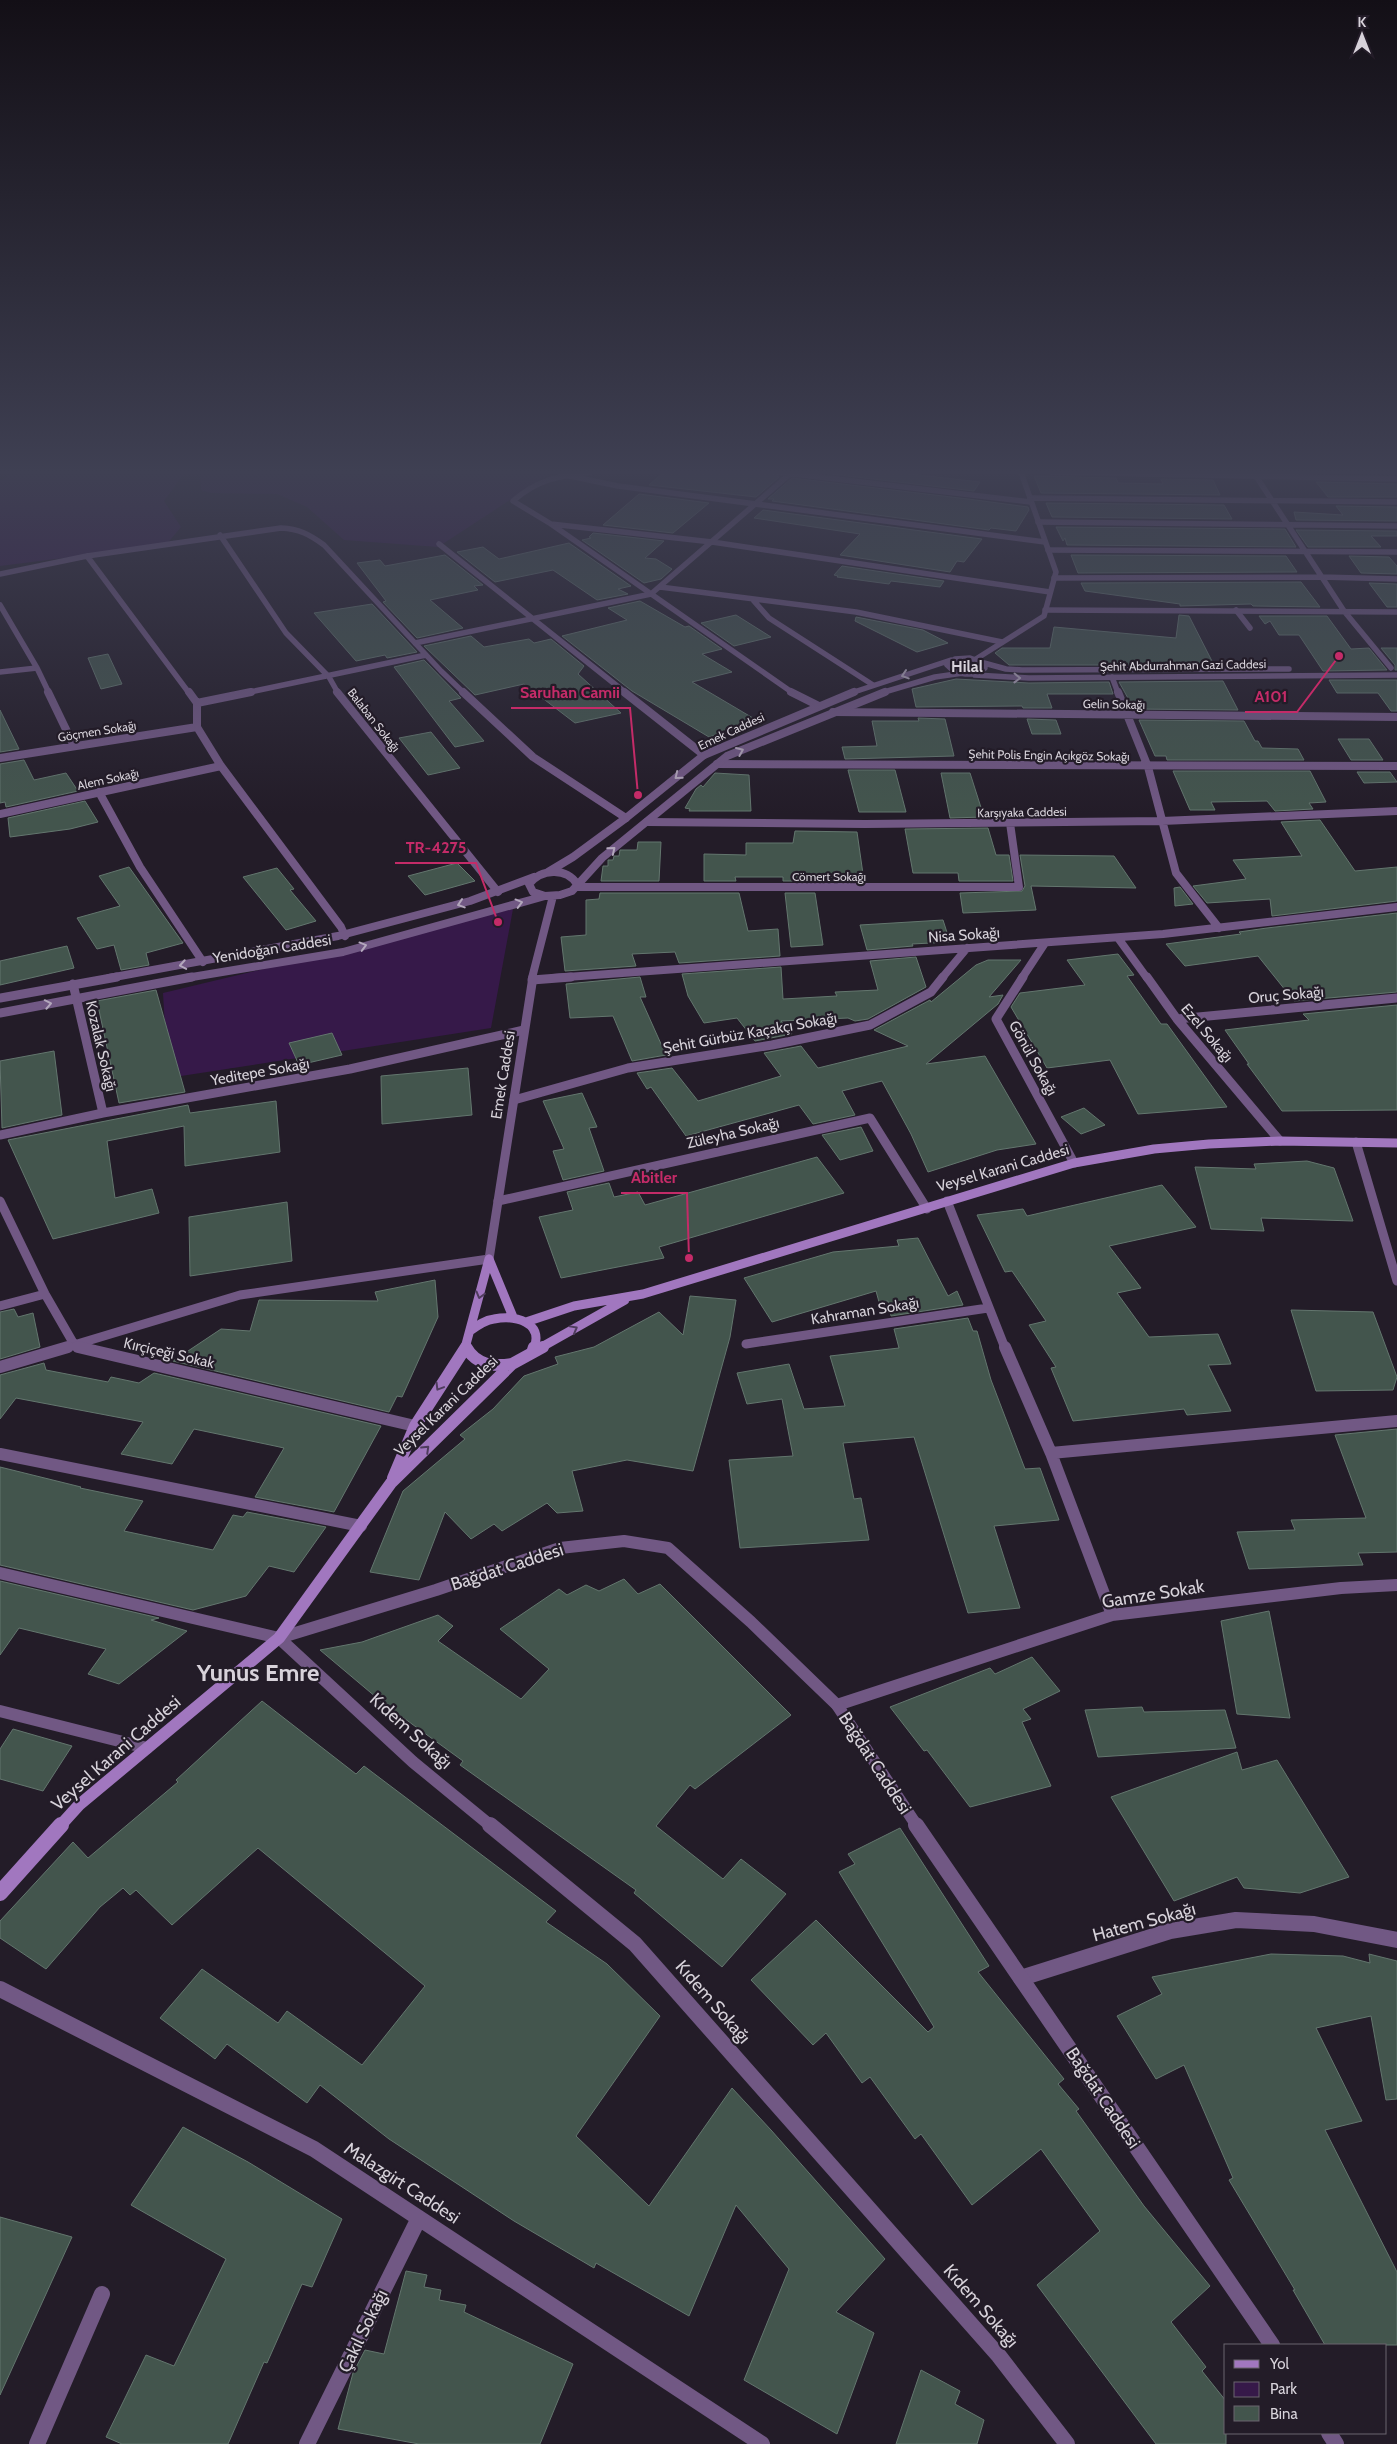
<svg xmlns="http://www.w3.org/2000/svg" width="1397" height="2444" font-family="Cabin,sans-serif">
	<style>
		.green { fill: #361949 }
		.building { fill: #43554d; stroke: #63766e }
		.lines { fill: none; stroke-linecap: round; stroke-linejoin: round }
		.service-far2 { stroke: #715884; stroke-width: 5.5 }
		.service-far1 { stroke: #715884; stroke-width: 8 }
		.service { stroke: #715884; stroke-width: 16 }
		.minor-far4 { stroke: #715884; stroke-width: 5.5 }
		.minor-far3 { stroke: #715884; stroke-width: 8 }
		.minor-far2 { stroke: #715884; stroke-width: 9 }
		.minor-far1 { stroke: #715884; stroke-width: 12 }
		.minor { stroke: #715884; stroke-width: 16 }
		.tertiary-far4 { stroke: #715884; stroke-width: 5.5 }
		.tertiary-far3 { stroke: #715884; stroke-width: 8 }
		.tertiary-far2 { stroke: #715884; stroke-width: 9 }
		.tertiary-far1 { stroke: #715884; stroke-width: 12 }
		.tertiary { stroke: #715884; stroke-width: 16 }
		.secondary-far2 { stroke: #a177bf; stroke-width: 9 }
		.secondary-far1 { stroke: #a177bf; stroke-width: 12 }
		.secondary { stroke: #a177bf; stroke-width: 16 }
		.oneway { stroke: #b3a7bc }
		.oneway2 { stroke: #4f3c5d }
		.labels { text-anchor: middle; dominant-baseline: central; stroke-width: 4.5; stroke-linejoin: round; paint-order: stroke }
		.far-street-label { font-size: 12px; fill: #d7d2da; stroke: #231c28 }
		.street-label { font-size: 15px; fill: #d7d2da; stroke: #231c28 }
		.far-district-label { font-size: 16px; font-weight: bold; fill: #d7d2da; stroke: #231c28 }
		.near-street-label { font-size: 18px; fill: #d7d2da; stroke: #231c28 }
		.near-district-label { font-size: 24px; font-weight: bold; fill: #d7d2da; stroke: #231c28 }
		.leader { fill: none; stroke: #c42b68; stroke-width: 2 }
		.callout-dot { fill: #c42b68; stroke: #231c28; stroke-width: 2 }
		.callout-label { font-size: 16px; text-anchor: middle; font-weight: bold; fill: #c42b68; stroke: #231c28; stroke-width: 4.5; stroke-linejoin: round; paint-order: stroke }
	</style>
	<rect width="100%" height="100%" fill="#231c28"/>
	<path class="green" d="M14,472H185L164,501L181,527L166,545L0,566V481Z
		M200,472H553L438,547L344,540L307,507L277,494L211,493L201,490Z
		M513,909L491,1028L168,1078L163,993Z"/>
	<path class="building" d="M664,472H772L774,475L779,477L756,497L649,485Z
		M814,472H913L910,474L980,482L974,491Z
		M1307,472H1397V474L1308,473Z
		M1034,476L1116,478L1118,483L1163,484L1161,479L1213,480L1220,495L1041,493Z
		M792,478L968,499L1028,507L1029,510L1016,531L991,528L989,530L772,501L774,499H768Z
		M1316,482L1397,484V497H1328Z
		M639,494L709,503L673,533L603,525Z
		M1046,503L1224,505L1232,519L1052,517Z
		M1336,506L1397,507V521L1296,520L1294,512L1343,515Z
		M763,510L982,539L964,562L957,561L950,572L840,555L860,534L754,518Z
		M1056,527L1285,529L1296,547L1067,545L1065,538L1063,541Z
		M1296,530L1397,531V536H1371L1381,547H1308Z
		M593,533L664,541L645,558L656,559L672,569L661,579L644,583L582,540L591,538L589,537Z
		M569,543L631,586L618,589L628,594L597,600L553,570L495,582L457,552L483,547L499,559Z
		M445,555L483,585L474,586L478,590L430,600L463,628L417,638L383,602L386,601L357,563L380,560L385,566Z
		M1071,555L1286,556L1297,572L1078,573Z
		M1349,556L1389,557L1397,566V574L1361,573Z
		M842,566L944,581L940,587L891,581L889,584L837,577L838,576L834,575Z
		M1301,582L1320,607L1253,606L1251,604L1180,606V604L1085,591L1081,583Z
		M1369,583L1397,584V607H1387Z
		M640,601L685,627L689,626L722,649L702,654L732,672L692,682L758,721L709,737L632,691L562,636L627,620L608,608Z
		M372,604L417,652L387,658L385,655L356,661L314,613Z
		M736,615L771,637L734,646L701,623Z
		M1179,615L1189,616L1214,665H1009L995,653L1002,648H1050L1054,627L1176,638Z
		M1259,616H1327L1351,649L1369,648L1387,670L1323,671L1299,635H1279L1270,621L1265,624Z
		M856,617L923,630L948,643L917,652L855,621Z
		M471,636L484,647L529,639L534,643L551,639L584,666L578,674L621,713L575,723L524,684L475,695L424,646Z
		M1381,648H1397V670H1395V665Z
		M108,654L122,684L101,689L88,658Z
		M424,660L461,698L449,701L484,741L455,747L394,667Z
		M956,679L1029,683L1109,682L1113,694H1047L1052,708H1023L1022,706L916,707L912,689Z
		M1329,680H1397V711H1391L1378,693H1337Z
		M1223,681L1238,710L1134,709L1119,682Z
		M0,710L19,749L0,752Z
		M918,718L945,719L954,756L845,759L842,747L877,746L872,721H919Z
		M1027,719L1056,720L1061,734H1032Z
		M1139,720L1244,721L1255,741H1258L1262,748L1298,749L1304,760H1167L1166,756H1155Z
		M431,732L460,768L428,775L399,738Z
		M1338,739H1369L1383,760H1351Z
		M24,760L34,780L66,773L78,791L6,807L5,802L0,803V764Z
		M848,770H895L906,812H859Z
		M1173,771H1310L1326,802L1309,803L1313,809L1275,811L1267,801L1211,802L1215,810H1190Z
		M1357,772H1390L1397,782L1364,783Z
		M715,773L749,775L751,811H689L690,809L685,808L696,789L701,785L703,787Z
		M941,773H970L984,817L950,818Z
		M85,801L98,822L70,829L10,837L8,818Z
		M1320,820L1355,871L1397,867V901L1272,916L1270,899L1207,903L1193,886L1246,879L1233,860L1302,856L1281,822Z
		M988,828L996,855H1009L1013,881H959L958,873H913L905,829Z
		M795,831L857,832L863,874H861V877H813L814,881H783V877H735L736,881H704V854L746,855V843H793Z
		M638,842H661L659,881H601L603,866H608V860H613L614,856H619L620,850H637Z
		M1020,855L1114,856L1136,888L1031,886L1036,910L963,913L960,893L1022,891L1025,886Z
		M457,863L475,881L425,895L408,876Z
		M129,867L183,943L146,953L149,965L121,970L114,945L97,949L77,918L120,906L99,876Z
		M277,868L294,889L290,890L316,921L286,930L243,877Z
		M1180,887L1193,904L1175,906L1174,888Z
		M600,893H739L748,931L778,929L780,956L679,963L675,952L632,954L636,966L565,971L561,937L586,935V900L599,899Z
		M785,893H815L823,945L791,947Z
		M1397,913V992L1294,1001L1258,956L1185,966L1166,944L1241,934L1239,932L1267,928Z
		M943,920L950,942L912,944L913,946L867,950L860,925Z
		M67,946L74,968L0,985V961Z
		M1118,954L1134,975L1127,976L1161,1024H1167L1227,1107L1138,1114L1110,1060L1047,1068L1011,1007L1020,993L1085,985L1067,960Z
		M916,957L926,987L868,1019L855,1021L848,1018L781,1021L792,1034L755,1041L737,1018L704,1023L688,996L682,974L781,967L783,999L837,996L835,992L878,990L870,961Z
		M988,960H1021L989,997L1003,995L998,1004L926,1064L985,1056L1036,1144L997,1150L928,1172L911,1134L882,1081L842,1091L855,1115L813,1124L799,1105L686,1136L651,1087L647,1089L637,1073L672,1068L698,1101L781,1076L764,1053L801,1046L818,1068L908,1046L874,1030L930,1000L931,1002L976,965Z
		M640,977L646,997H640L666,1055L632,1061L613,1016L570,1018L566,984Z
		M156,990L185,1092L119,1103L97,1001Z
		M1397,1005V1110L1282,1111L1247,1064H1249L1225,1030L1309,1020L1303,1014Z
		M332,1033L342,1055L299,1065L289,1043Z
		M54,1051L62,1115L2,1128L0,1061Z
		M468,1068L472,1115L382,1124L381,1076Z
		M582,1093L597,1127L589,1128L604,1171L563,1180L553,1151L564,1149L543,1101Z
		M276,1101L280,1152L185,1166L184,1126L107,1141L115,1198L152,1189L159,1213L53,1239L8,1140L188,1105L190,1113Z
		M1084,1108L1105,1125L1081,1134L1061,1117Z
		M861,1127L873,1151L840,1160L822,1135Z
		M817,1157L844,1193L659,1247L664,1258L561,1278L539,1217L573,1210L567,1192L609,1183L614,1197L638,1192L645,1205Z
		M1307,1161L1334,1168L1353,1221L1261,1218L1264,1231L1211,1229L1195,1167L1256,1169L1254,1164Z
		M1162,1185L1196,1227L1109,1246L1141,1288L1117,1293L1149,1337L1218,1334L1231,1364L1208,1365L1231,1411L1187,1415L1184,1409L1073,1421L1051,1368L1056,1367L1029,1325L1046,1321L1012,1271L1005,1272L977,1215L1023,1209L1027,1216Z
		M287,1202L292,1261L190,1276L189,1217Z
		M918,1238L948,1296L957,1291L963,1305L891,1316L888,1301L879,1302L876,1291L772,1322L744,1278L833,1252L899,1246L897,1240Z
		M435,1280L438,1317L402,1397L397,1396L389,1412L173,1361L221,1329L250,1331L259,1300L378,1301L375,1292Z
		M690,1296L736,1300L730,1337L693,1471L627,1460L572,1471L583,1511L557,1513L547,1503L502,1531L494,1524L471,1539L445,1512L419,1580L370,1572L403,1491L465,1439L460,1435L493,1409L524,1376L558,1364L555,1357L594,1347L659,1312L683,1335Z
		M14,1309L18,1317L33,1313L40,1347L0,1359V1312Z
		M1291,1310L1373,1312L1397,1377L1393,1390L1316,1391Z
		M968,1318L973,1331H977L991,1380L1025,1469L1040,1468L1059,1520L994,1526L1020,1608L968,1613L914,1437L843,1443L854,1499L861,1498L869,1540L740,1548L729,1460L793,1456L782,1399L747,1404L737,1373L789,1364L804,1409L845,1406L830,1356L899,1348L894,1329Z
		M44,1363L46,1370L108,1382L111,1377L139,1383L154,1373L381,1426L334,1512L255,1497L284,1448L275,1446L194,1429L172,1464L121,1454L143,1422L16,1398L0,1419V1375Z
		M1397,1429V1552L1358,1553L1363,1565L1249,1569L1237,1532L1295,1530L1291,1520L1366,1518L1335,1435Z
		M0,1467L81,1487L80,1488L143,1501L124,1531L213,1550L233,1515L243,1517L247,1512L326,1527L294,1572L269,1566L246,1596L193,1610L0,1565Z
		M624,1579L638,1594L660,1584L791,1715L695,1789L690,1785L656,1826L723,1879L741,1859L786,1894L722,1967L634,1893L636,1890L460,1765L463,1761L383,1703L320,1650L362,1642L438,1615L453,1626L438,1641L521,1699L549,1669L500,1629L559,1589L567,1595L586,1585L599,1591Z
		M0,1581L159,1618L151,1620L187,1631L119,1684L88,1674L106,1649L19,1628L0,1655Z
		M1269,1611L1290,1718L1237,1714L1221,1621Z
		M1032,1657L1060,1691L1023,1709L1031,1719L1022,1722L1051,1786L970,1807L927,1750L924,1751L890,1707L990,1668L995,1674Z
		M262,1701L356,1774L364,1766L556,1911L546,1922L607,1964L660,2016L576,2136L649,2206L732,2088L771,2130L885,2259L836,2312L874,2333L837,2434L744,2380L789,2269L736,2205L689,2316L596,2263L594,2268L514,2221L389,2139L320,2085L307,2103L227,2044L215,2059L160,2018L202,1969L278,2023L287,2011L362,2065L425,1986L258,1848L172,1925L136,1890L130,1895L123,1888L100,1907L46,1969L0,1938V1921L73,1842L88,1858L178,1782L176,1780Z
		M1142,1707L1144,1712L1225,1710L1236,1748L1098,1757L1085,1710Z
		M13,1729L72,1746L43,1791L0,1779V1749Z
		M1237,1752L1242,1770L1277,1760L1349,1877L1300,1893L1244,1888L1237,1877L1174,1901L1111,1797Z
		M900,1828L989,1966L978,1972L1064,2079L1058,2084L1079,2109L1076,2111L1144,2206L1210,2286L1171,2322L1206,2367L1202,2371L1226,2401V2444H1156L1037,2285L1100,2231L1041,2149L972,2205L921,2134L915,2139L870,2077L862,2083L826,2033L813,2045L751,1980L816,1920L928,2032L934,2027L839,1872L855,1864L848,1854Z
		M1271,1954L1343,1956L1370,1963L1369,1954L1397,1961V2099L1386,2100L1371,2016L1316,2028L1362,2121L1325,2130L1397,2272V2345H1325L1293,2290H1295L1229,2180L1233,2178L1184,2065L1156,2079L1117,2016L1162,1994L1152,1977Z
		M183,2127L248,2162L342,2219L312,2287L302,2284L267,2363L264,2362L228,2444H122L106,2437L146,2355L174,2366L226,2259L131,2205Z
		M0,2217L72,2237L0,2395Z
		M406,2271L427,2275L424,2287L441,2290L439,2300L466,2305L464,2312L573,2364L540,2444H419L338,2429L353,2373L365,2350L384,2354Z
		M921,2370L960,2391L955,2404L984,2420L977,2444H896Z"/>
	<g class="lines">
		<path class="service-far2" d="M1236,610L1250,628"/>
		<path class="service-far1" d="M99,792L140,867L203,962"/>
		<path class="service" d="M37,2444L102,2294"/>
		<path class="minor-far4" d="M591,472C559,476 538,479 513,501L551,524L793,693
			M777,472L1031,502
			M1050,472L1397,479
			M1254,473L1344,611L1391,668
			M565,475L618,486L1045,542
			M1030,498L1397,502
			M1038,522L1397,526
			M551,524L712,542L1050,592
			M220,535L286,633L329,677L338,693
			M439,544L626,693
			M1048,550L1397,552
			M87,556L189,693
			M0,574L87,556L281,528C299,529 309,534 324,545L441,671L464,693
			M1054,578L1321,577L1397,579
			M660,587L856,612L1002,642
			M753,600L769,618L873,685
			M0,605L37,668L49,693
			M1045,610L1397,612
			M415,643L651,594L791,473
			M0,672L37,668
			M1112,677L1118,693
			M245,693L426,655"/>
		<path class="minor-far3" d="M48,692L74,746
			M189,692L197,703
			M251,692L197,703V727L221,766L341,927L345,936
			M337,692L498,892
			M463,692L533,757L626,818
			M624,692L704,755
			M791,692L819,706
			M1118,692L1148,767L1176,873L1219,928
			M833,712L1397,717
			M0,758L197,727
			M717,764L1397,766
			M0,814L221,766
			M647,822L865,824L1162,821L1397,811
			M576,887H1019L1010,823
			M1118,938L1147,978
			M553,978L1163,934L1397,907
			M942,978L967,948
			M1022,978L1045,943"/>
		<path class="minor-far2" d="M1023,977L996,1019L1074,1163
			M1147,977L1177,1019L1280,1141
			M532,980L571,977
			M73,984L103,1113
			M1177,1019L1397,998
			M514,1100L628,1068L772,1045L870,1025L931,992L943,977
			M0,1135L103,1113L350,1069L524,1030
			M1356,1142L1397,1281
			M0,1201L45,1294L75,1346L83,1348
			M498,1201L870,1118L927,1209
			M947,1201L1005,1348
			M0,1306L45,1294
			M746,1344L988,1308
			M64,1348L240,1295L489,1259"/>
		<path class="minor-far1" d="M78,1347L415,1426
			M1005,1347L1051,1453L1397,1421
			M0,1367L68,1347
			M1051,1453L1112,1615
			M0,1454L361,1526
			M0,1573L279,1638L413,1762L491,1826
			M837,1705L1112,1615L1341,1588L1397,1585
			M0,1711L147,1748"/>
		<path class="minor" d="M490,1825L635,1944L999,2356L1067,2444
			M1021,1978L1170,1931L1236,1920L1314,1924L1397,1940
			M0,1989L314,2149L762,2444
			M307,2444L419,2218"/>
		<path class="tertiary-far4" d="M970,658L984,663L985,668C973,677 957,676 947,665L955,659Z
			M976,659L1044,616L1056,572L1021,472
			M984,663L1006,669L1022,670L1289,669
			M975,675L1029,678L1397,675
			M851,693L951,660
			M881,693L935,677L963,673"/>
		<path class="tertiary-far3" d="M548,872L573,857L626,818L704,755L854,692
			M577,884C566,867 541,869 529,884L533,892L545,896L560,895L572,891L602,858L727,756L885,692
			M109,978L338,936L470,901L534,877
			M186,978L343,952L545,896
			M532,978L553,896"/>
		<path class="tertiary-far2" d="M0,998L117,977
			M0,1013L192,977
			M489,1259L533,977"/>
		<path class="tertiary-far1" d="M279,1638L436,1590L560,1548L624,1541L668,1548L751,1622L837,1705L917,1826"/>
		<path class="tertiary" d="M916,1825L1272,2345
			M1329,2433L1336,2444"/>
		<path class="secondary-far2" d="M489,1259L513,1317
			M526,1322L574,1306L643,1294L1074,1163L1154,1149L1209,1144L1280,1141L1397,1143
			M470,1331C478,1325 485,1320 494,1319C515,1315 544,1322 534,1348
			M466,1346L467,1348
			M465,1348L489,1259
			M540,1348L625,1300"/>
		<path class="secondary-far1" d="M466,1347C476,1365 493,1367 512,1364
			M532,1353L534,1347
			M393,1478L415,1426L466,1347
			M60,1826L79,1805L279,1638L391,1483L512,1364L543,1347"/>
		<path class="secondary" d="M0,1893L61,1825"/>
	</g>
	<defs><path id="oneway-chevron" d="M-2-3.5L2.5 0L-2 3.5" fill="none" stroke-width="1.6" stroke-linecap="round" stroke-linejoin="round" transform="scale(1.25)"/></defs>
	<g class="oneway">
		<use href="#oneway-chevron" transform="translate(905 675) rotate(162)"/>
		<use href="#oneway-chevron" transform="translate(1017 678) rotate(1)"/>
		<use href="#oneway-chevron" transform="translate(740 751) rotate(-23)"/>
		<use href="#oneway-chevron" transform="translate(678 776) rotate(141)"/>
		<use href="#oneway-chevron" transform="translate(612 850) rotate(-39)"/>
		<use href="#oneway-chevron" transform="translate(519 903) rotate(-15)"/>
		<use href="#oneway-chevron" transform="translate(461 904) rotate(162)"/>
		<use href="#oneway-chevron" transform="translate(363 946) rotate(-15)"/>
		<use href="#oneway-chevron" transform="translate(183 965) rotate(170)"/>
		<use href="#oneway-chevron" transform="translate(48 1004) rotate(-11)"/>
	</g>
	<g class="oneway2">
		<use href="#oneway-chevron" transform="translate(480 1295) rotate(105)"/>
		<use href="#oneway-chevron" transform="translate(574 1329) rotate(-29)"/>
		<use href="#oneway-chevron" transform="translate(439 1387) rotate(121)"/>
		<use href="#oneway-chevron" transform="translate(426 1449) rotate(-44)"/>
	</g>
	<linearGradient id="sky" x2="0" y2="1"><stop stop-color="#130f16"/><stop offset="0.58" stop-color="#3f4053"/><stop offset="1" stop-color="#3f4053" stop-opacity="0"/></linearGradient>
	<rect width="1397" height="814" fill="url(#sky)"/>
	<g class="labels">
		<g class="far-street-label">
			<text transform="translate(1183 665) rotate(-1)">Şehit Abdurrahman Gazi Caddesi</text>
			<text transform="translate(1114 704) rotate(1)">Gelin Sokağı</text>
			<text transform="translate(374 720) rotate(52)">Balaban Sokağı</text>
			<text transform="translate(97 731) rotate(-9)">Göçmen Sokağı</text>
			<text transform="translate(731 731) rotate(-25)">Emek Caddesi</text>
			<text transform="translate(1049 755) rotate(1)">Şehit Polis Engin Açıkgöz Sokağı</text>
			<text transform="translate(108 779) rotate(-12)">Alem Sokağı</text>
			<text transform="translate(1022 812) rotate(-1)">Karşıyaka Caddesi</text>
			<text x="829" y="876">Cömert Sokağı</text>
		</g>
		<g class="street-label">
			<text transform="translate(964 935) rotate(-4)">Nisa Sokağı</text>
			<text transform="translate(272 949) rotate(-9)">Yenidoğan Caddesi</text>
			<text transform="translate(1286 995) rotate(-5)">Oruç Sokağı</text>
			<text transform="translate(750 1033) rotate(-10)">Şehit Gürbüz Kaçakçı Sokağı</text>
			<text transform="translate(1207 1033) rotate(50)">Ezel Sokağı</text>
			<text transform="translate(101 1046) rotate(77)">Kozalak Sokağı</text>
			<text transform="translate(1033 1058) rotate(61)">Gönül Sokağı</text>
			<text transform="translate(260 1072) rotate(-10)">Yeditepe Sokağı</text>
			<text transform="translate(503 1075) rotate(-81)">Emek Caddesi</text>
			<text transform="translate(733 1133) rotate(-13)">Züleyha Sokağı</text>
			<text transform="translate(1003 1168) rotate(-16)">Veysel Karani Caddesi</text>
			<text transform="translate(865 1311) rotate(-9)">Kahraman Sokağı</text>
			<text transform="translate(169 1353) rotate(13)">Kırçiçeği Sokak</text>
			<text transform="translate(446 1406) rotate(-44)">Veysel Karani Caddesi</text>
		</g>
		<g class="far-district-label">
			<text x="967" y="666">Hilal</text>
		</g>
		<g class="near-street-label">
			<text transform="translate(507 1567) rotate(-18)">Bağdat Caddesi</text>
			<text transform="translate(1153 1594) rotate(-9)">Gamze Sokak</text>
			<text transform="translate(411 1731) rotate(42)">Kıdem Sokağı</text>
			<text transform="translate(116 1753) rotate(-41)">Veysel Karani Caddesi</text>
			<text transform="translate(875 1763) rotate(57)">Bağdat Caddesi</text>
			<text transform="translate(1144 1922) rotate(-15)">Hatem Sokağı</text>
			<text transform="translate(713 2002) rotate(49)">Kıdem Sokağı</text>
			<text transform="translate(1103 2098) rotate(56)">Bağdat Caddesi</text>
			<text transform="translate(402 2183) rotate(33)">Malazgirt Caddesi</text>
			<text transform="translate(981 2306) rotate(49)">Kıdem Sokağı</text>
			<text transform="translate(363 2331) rotate(-64)">Çakıl Sokağı</text>
		</g>
		<g class="near-district-label">
			<text x="258" y="1672">Yunus Emre</text>
		</g>
	</g>
	<path class="leader" d="M638 795L630 708H511M1339 656L1297 712H1245M498 922L476 863H395M689 1258L687 1193H621"/>
	<g class="callout-dot">
		<circle cx="638" cy="795" r="5"/>
		<circle cx="1339" cy="656" r="5"/>
		<circle cx="498" cy="922" r="5"/>
		<circle cx="689" cy="1258" r="5"/>
	</g>
	<g class="callout-label">
		<text x="570" y="698">Saruhan Camii</text>
		<text x="1271" y="702">A101</text>
		<text x="436" y="853">TR-4275</text>
		<text x="654" y="1183">Abitler</text>
	</g>
	<rect x="1224" y="2344" width="162" height="90" fill="#231c28" stroke="#6b656f"/>
	<rect x="1234" y="2360" width="25" height="8" fill="#a177bf" stroke="#6b656f"/>
	<text x="1270" y="2369" font-size="15" fill="#d7d2da">Yol</text>
	<rect x="1234" y="2382" width="25" height="15" fill="#361949" stroke="#6b656f"/>
	<text x="1270" y="2394" font-size="15" fill="#d7d2da">Park</text>
	<rect x="1234" y="2406" width="25" height="15" fill="#43554d" stroke="#6b656f"/>
	<text x="1270" y="2419" font-size="15" fill="#d7d2da">Bina</text>
	<g transform="translate(1362 35)" stroke="#231c28" stroke-width="4" paint-order="stroke">
	<path d="M0-4L9 19L0 12L-9 19Z" fill="#d7d2da"/>
	<text y="-8" font-size="14" font-weight="bold" text-anchor="middle" fill="#d7d2da">K</text>
	</g>
</svg>
